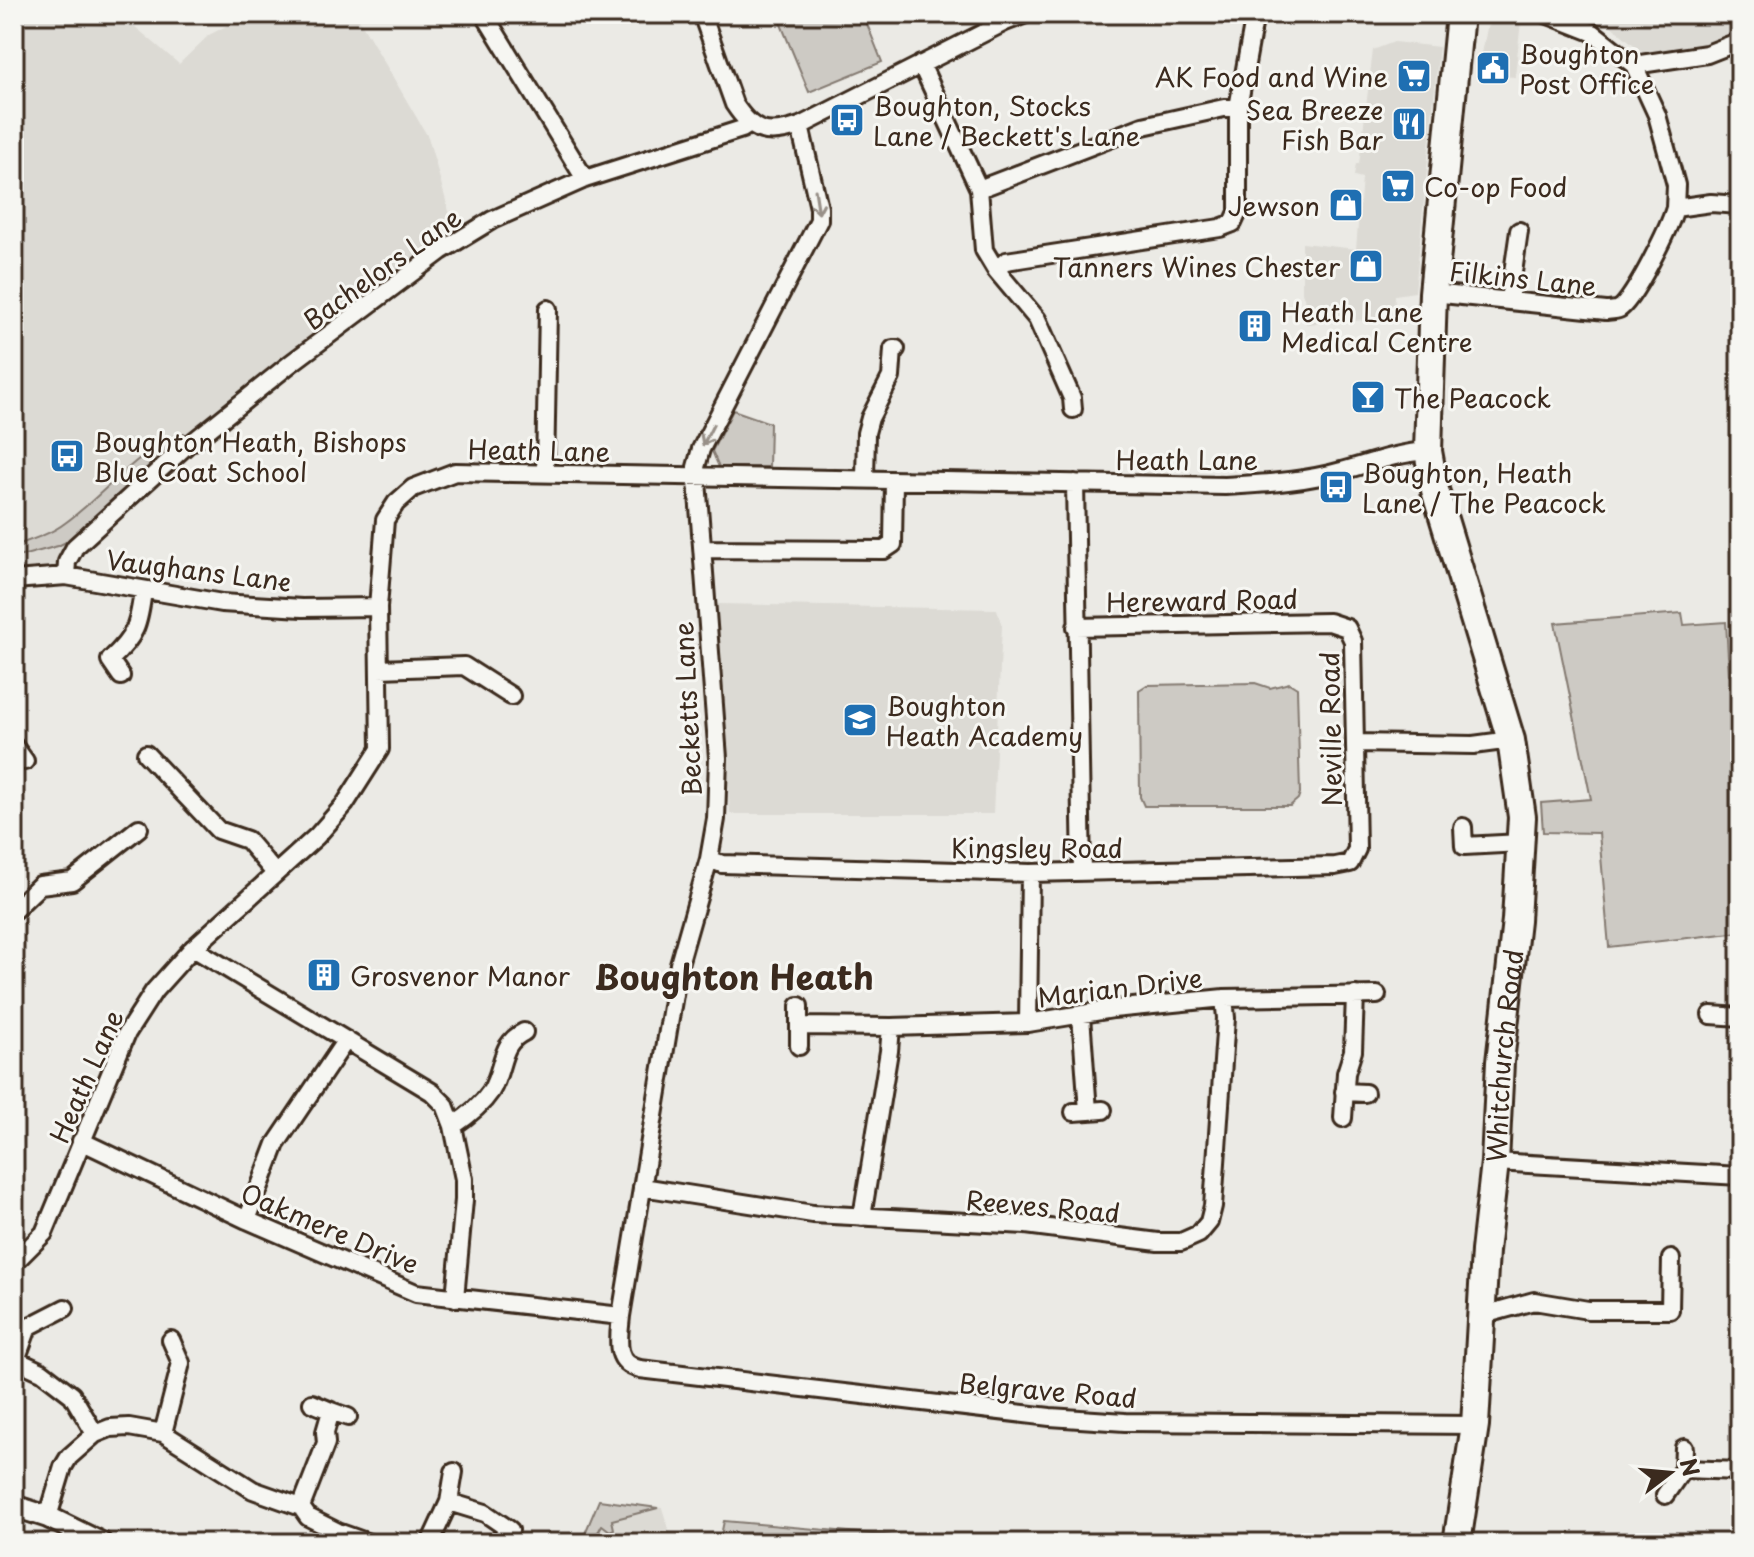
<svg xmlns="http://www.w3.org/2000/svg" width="1754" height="1557" font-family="'Playpen Sans',sans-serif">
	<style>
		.built { fill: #dcdad4 }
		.green { fill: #cdcac4; stroke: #847a71; stroke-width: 2 }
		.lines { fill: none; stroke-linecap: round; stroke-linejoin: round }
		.minor-casing { stroke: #3b2a1e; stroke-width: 22 }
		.tertiary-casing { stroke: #3b2a1e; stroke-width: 26 }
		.trunk-casing { stroke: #3b2a1e; stroke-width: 32 }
		.minor { stroke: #f6f6f2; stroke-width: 16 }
		.tertiary { stroke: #f6f6f2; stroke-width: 20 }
		.trunk { stroke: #f6f6f2; stroke-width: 26 }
		.oneway { stroke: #989088 }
		.labels { text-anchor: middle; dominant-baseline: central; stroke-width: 6; stroke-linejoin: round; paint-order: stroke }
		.poi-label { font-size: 26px; fill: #3b2a1e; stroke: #f6f6f2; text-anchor: start }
		.street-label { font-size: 26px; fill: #3b2a1e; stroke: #f6f6f2 }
		.district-label { font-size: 34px; font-weight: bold; fill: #3b2a1e; stroke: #f6f6f2 }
	</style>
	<rect width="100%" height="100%" fill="#ebeae5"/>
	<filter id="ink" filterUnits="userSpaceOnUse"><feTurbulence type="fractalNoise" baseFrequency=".0125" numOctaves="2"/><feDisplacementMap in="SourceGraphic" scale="16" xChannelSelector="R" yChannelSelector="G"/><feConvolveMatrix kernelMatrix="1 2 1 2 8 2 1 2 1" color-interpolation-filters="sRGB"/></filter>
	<g filter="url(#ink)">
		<path class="built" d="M14,14H120L179,64L209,35L243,17L247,22L267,14H356L428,137L454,229L281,361L75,547L66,576L14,580Z
			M1605,14H1740V31L1697,48L1646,55L1604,20Z
			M1503,19L1521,21L1515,77L1478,74L1487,28L1492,23Z
			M1394,42L1439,47L1415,292L1395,295L1394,318L1306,324V304L1302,292V243L1356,249L1362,178L1354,176L1356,164H1359L1373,50Z
			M717,604L997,609L1002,626L993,814H730Z
			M599,1500L662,1508L673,1543H581Z"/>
		<path class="green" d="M785,14H863L882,62L809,92L778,17Z
			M733,410L770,423L769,467H719L712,451Z
			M184,433L187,436L76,537L58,546L14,558V546C31,540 51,534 65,523C102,497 142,445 184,433Z
			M1682,613L1684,625L1726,622L1729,675L1740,686V932L1609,947L1599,833L1543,832L1541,803L1591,799L1555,623Z
			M1255,683L1270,688L1289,683L1297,688L1300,793L1298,799L1290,806H1144L1140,797L1139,690L1147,685Z
			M599,1500L658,1508L612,1520L614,1529L610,1531L602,1525L592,1543H581Z
			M724,1521L974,1543H743L720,1540Z"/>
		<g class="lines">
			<g class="minor-casing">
				<path id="minor" d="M484,14L585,179
					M702,14L734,104C753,133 767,137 800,126L1005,22L1026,14
					M1546,14L1592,32L1634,65L1657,115L1676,185L1675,208
					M921,64L979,189L984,250L996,270L1037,319L1072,398L1073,409
					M1634,65L1707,54L1740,41
					M800,126L819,208V220L701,449L696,467L718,758L716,819L709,859L679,964L621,1316C619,1338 613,1363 640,1369L1050,1417L1125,1422L1475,1425
					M979,189L1143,126L1224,108H1238
					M996,270L1006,261L1220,228L1233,223L1238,212V108L1255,14
					M1433,293L1606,311C1607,311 1618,310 1619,309C1633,302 1670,226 1675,208L1711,203L1740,205
					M1509,300L1519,231
					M194,441L290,364L441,251L492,220L585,179L742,129L750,124
					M545,473L548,309
					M865,478L866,433L870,418L891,377L893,349H896
					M1075,483L1082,872
					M703,549L884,550L893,544L894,481
					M66,576L67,562L75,547L188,444
					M14,580L66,576L222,603L302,608L378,607
					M379,669L464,666L511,696
					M121,676L110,660C136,636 139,624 143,590
					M1355,743L1473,745L1511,740
					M14,746L25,761
					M146,754L218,830L247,840L275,873
					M1463,827L1464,846L1521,843
					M709,859L722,864L1030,873L1335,866L1350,863L1357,849L1353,641L1347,628L1329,622L1076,627
					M14,910L40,885L72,881L139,828
					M193,948L432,1092L445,1105L453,1126L464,1179V1200L455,1298
					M799,1006V1046
					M1711,1015L1740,1017
					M1081,1016L1088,1111
					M1028,1023L1030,873
					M799,1026L891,1027
					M1344,1092L1365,1093
					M1074,1112L1103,1110
					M1343,1118L1346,1073L1353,1051L1355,995
					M453,1126C468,1116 481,1106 491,1091C505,1067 499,1044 524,1032
					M81,1141L247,1220L416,1293L621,1316
					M1495,1162L1740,1176
					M642,1187L813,1214L1026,1225L1158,1242H1181L1199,1234L1209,1222L1213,1206L1226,1018L1224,998
					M862,1217L889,1051L891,1027L1028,1023L1113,1009L1224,998L1377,995
					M247,1220L276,1144L346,1040
					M14,1263L44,1233L127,1033L154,991L190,951L317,836L345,804L380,749L378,607L385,520L396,503L413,488L455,472L1225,486C1260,484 1295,482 1330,474C1363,466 1394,453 1428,451
					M65,1308L28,1327L16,1360L42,1372L72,1395L95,1434
					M1483,1315L1534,1301L1588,1310H1670L1671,1259
					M331,1411L348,1417
					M163,1433L181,1363L171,1340
					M1684,1448L1683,1469L1740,1471
					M1665,1495L1683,1469
					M449,1502L454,1472
					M301,1507L326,1443L325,1432L331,1411L312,1403
					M48,1517L63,1467L69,1457L95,1434L110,1428L129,1427L163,1433L253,1490L301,1507L308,1517L338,1532L369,1543
					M430,1543L449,1502L485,1513L510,1530"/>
			</g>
			<g class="tertiary-casing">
				<path id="tertiary" d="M14,1506L48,1517L101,1543"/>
			</g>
			<g class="trunk-casing">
				<g id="trunk">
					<path id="s1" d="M1457,1543L1475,1425L1485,1251L1495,1162L1500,1062L1516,920L1522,817L1511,740L1435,490L1428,451L1433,293L1460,14"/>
				</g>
			</g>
			<use href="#minor" class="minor"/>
			<use href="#tertiary" class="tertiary"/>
			<use href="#trunk" class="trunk"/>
		</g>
		<defs><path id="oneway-shaft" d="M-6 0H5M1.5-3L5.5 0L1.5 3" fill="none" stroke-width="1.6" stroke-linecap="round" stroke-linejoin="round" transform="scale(2)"/></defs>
		<g class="oneway">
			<use href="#oneway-shaft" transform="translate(817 202) rotate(81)"/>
			<use href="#oneway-shaft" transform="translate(708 435) rotate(117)"/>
		</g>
	</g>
	<defs>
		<g id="civic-square" transform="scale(1.8)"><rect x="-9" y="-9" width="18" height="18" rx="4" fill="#1f6fb2" stroke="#f6f6f2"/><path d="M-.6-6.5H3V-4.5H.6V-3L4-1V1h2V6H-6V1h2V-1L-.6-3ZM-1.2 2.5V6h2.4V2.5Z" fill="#fff"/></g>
		<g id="supermarket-square" transform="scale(1.8)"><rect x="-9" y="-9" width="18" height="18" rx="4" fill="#1f6fb2" stroke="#f6f6f2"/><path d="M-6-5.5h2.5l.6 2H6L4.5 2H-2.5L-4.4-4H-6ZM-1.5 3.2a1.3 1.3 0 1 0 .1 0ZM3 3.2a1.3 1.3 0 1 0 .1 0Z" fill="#fff"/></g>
		<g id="bus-square" transform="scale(1.8)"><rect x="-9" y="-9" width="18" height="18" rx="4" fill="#1f6fb2" stroke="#f6f6f2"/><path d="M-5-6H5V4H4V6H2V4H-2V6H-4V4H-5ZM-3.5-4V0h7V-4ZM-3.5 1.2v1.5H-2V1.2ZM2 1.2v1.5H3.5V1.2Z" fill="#fff"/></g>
		<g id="restaurant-square" transform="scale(1.8)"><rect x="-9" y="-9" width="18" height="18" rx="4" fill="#1f6fb2" stroke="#f6f6f2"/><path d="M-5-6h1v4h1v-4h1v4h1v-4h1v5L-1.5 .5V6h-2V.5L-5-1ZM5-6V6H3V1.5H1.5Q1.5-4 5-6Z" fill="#fff"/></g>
		<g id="shop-square" transform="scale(1.8)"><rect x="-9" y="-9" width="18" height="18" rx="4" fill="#1f6fb2" stroke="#f6f6f2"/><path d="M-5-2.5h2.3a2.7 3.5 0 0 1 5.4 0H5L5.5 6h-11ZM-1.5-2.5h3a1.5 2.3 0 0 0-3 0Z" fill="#fff"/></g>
		<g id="building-square" transform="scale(1.8)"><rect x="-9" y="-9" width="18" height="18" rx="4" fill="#1f6fb2" stroke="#f6f6f2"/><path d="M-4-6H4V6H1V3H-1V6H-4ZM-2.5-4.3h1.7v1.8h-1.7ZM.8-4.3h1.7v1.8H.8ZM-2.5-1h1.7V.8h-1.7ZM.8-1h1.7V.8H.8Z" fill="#fff"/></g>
		<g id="bar-square" transform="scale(1.8)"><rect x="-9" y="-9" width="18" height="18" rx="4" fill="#1f6fb2" stroke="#f6f6f2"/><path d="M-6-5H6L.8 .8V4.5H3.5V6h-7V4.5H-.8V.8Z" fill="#fff"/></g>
		<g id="school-square" transform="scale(1.8)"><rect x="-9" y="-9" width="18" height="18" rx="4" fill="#1f6fb2" stroke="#f6f6f2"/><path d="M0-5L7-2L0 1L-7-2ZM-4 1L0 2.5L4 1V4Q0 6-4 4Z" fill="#fff"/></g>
	</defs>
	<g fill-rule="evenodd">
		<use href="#civic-square" x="1493" y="68"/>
		<use href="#supermarket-square" x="1414" y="76"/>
		<use href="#bus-square" x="847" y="120"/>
		<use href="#restaurant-square" x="1409" y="124"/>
		<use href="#supermarket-square" x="1398" y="186"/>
		<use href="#shop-square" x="1346" y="205"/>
		<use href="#shop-square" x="1366" y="266"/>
		<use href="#building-square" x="1255" y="326"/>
		<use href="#bar-square" x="1368" y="397"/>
		<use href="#bus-square" x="67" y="456"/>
		<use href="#bus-square" x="1336" y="487"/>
		<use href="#school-square" x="860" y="720"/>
		<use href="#building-square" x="324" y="975"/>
	</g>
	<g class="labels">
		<g class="poi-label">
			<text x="1519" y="53">Boughton<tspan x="1519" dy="30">Post Office</tspan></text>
			<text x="1388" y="76" text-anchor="end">AK Food and Wine</text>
			<text x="873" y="105">Boughton, Stocks<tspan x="873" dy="30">Lane / Beckett's Lane</tspan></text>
			<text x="1383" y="109" text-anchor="end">Sea Breeze<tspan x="1383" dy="30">Fish Bar</tspan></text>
			<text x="1424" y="186">Co-op Food</text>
			<text x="1320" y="205" text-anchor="end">Jewson</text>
			<text x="1340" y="266" text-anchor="end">Tanners Wines Chester</text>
			<text x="1281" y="311">Heath Lane<tspan x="1281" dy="30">Medical Centre</tspan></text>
			<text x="1394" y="397">The Peacock</text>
			<text x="93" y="441">Boughton Heath, Bishops<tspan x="93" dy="30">Blue Coat School</tspan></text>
			<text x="1362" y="472">Boughton, Heath<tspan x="1362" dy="30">Lane / The Peacock</tspan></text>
			<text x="886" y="705">Boughton<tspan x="886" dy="30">Heath Academy</tspan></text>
			<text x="350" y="975">Grosvenor Manor</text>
		</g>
		<g class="street-label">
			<text transform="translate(382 268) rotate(-36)">Bachelors Lane</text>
			<text transform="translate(1523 278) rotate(6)">Filkins Lane</text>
			<text transform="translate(539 450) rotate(1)">Heath Lane</text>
			<text x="1187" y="459">Heath Lane</text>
			<text transform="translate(199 570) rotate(7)">Vaughans Lane</text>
			<text transform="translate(1202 600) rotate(-1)">Hereward Road</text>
			<text transform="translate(687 709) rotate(-93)">Becketts Lane</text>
			<text transform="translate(1330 729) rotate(-91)">Neville Road</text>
			<text x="1037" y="847">Kingsley Road</text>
			<text transform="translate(1120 987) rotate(-7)">Marian Drive</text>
			<text stroke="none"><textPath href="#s1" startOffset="490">Whitchurch Road</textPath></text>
			<text transform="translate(86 1076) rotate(-66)">Heath Lane</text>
			<text transform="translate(1043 1206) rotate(5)">Reeves Road</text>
			<text transform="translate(330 1228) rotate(23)">Oakmere Drive</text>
			<text transform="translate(1048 1390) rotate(5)">Belgrave Road</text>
		</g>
		<g class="district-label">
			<text x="734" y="976">Boughton Heath</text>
		</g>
	</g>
	<rect width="1754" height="1557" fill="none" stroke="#f6f6f2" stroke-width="48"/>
	<rect x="24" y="24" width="1706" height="1509" fill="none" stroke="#3b2a1e" stroke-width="3" filter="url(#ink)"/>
	<g transform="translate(1670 1473) rotate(74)" stroke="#f6f6f2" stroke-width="6" paint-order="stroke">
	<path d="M0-6L14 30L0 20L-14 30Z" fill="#3b2a1e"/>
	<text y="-12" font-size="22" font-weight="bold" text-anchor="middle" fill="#3b2a1e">N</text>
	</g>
</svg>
